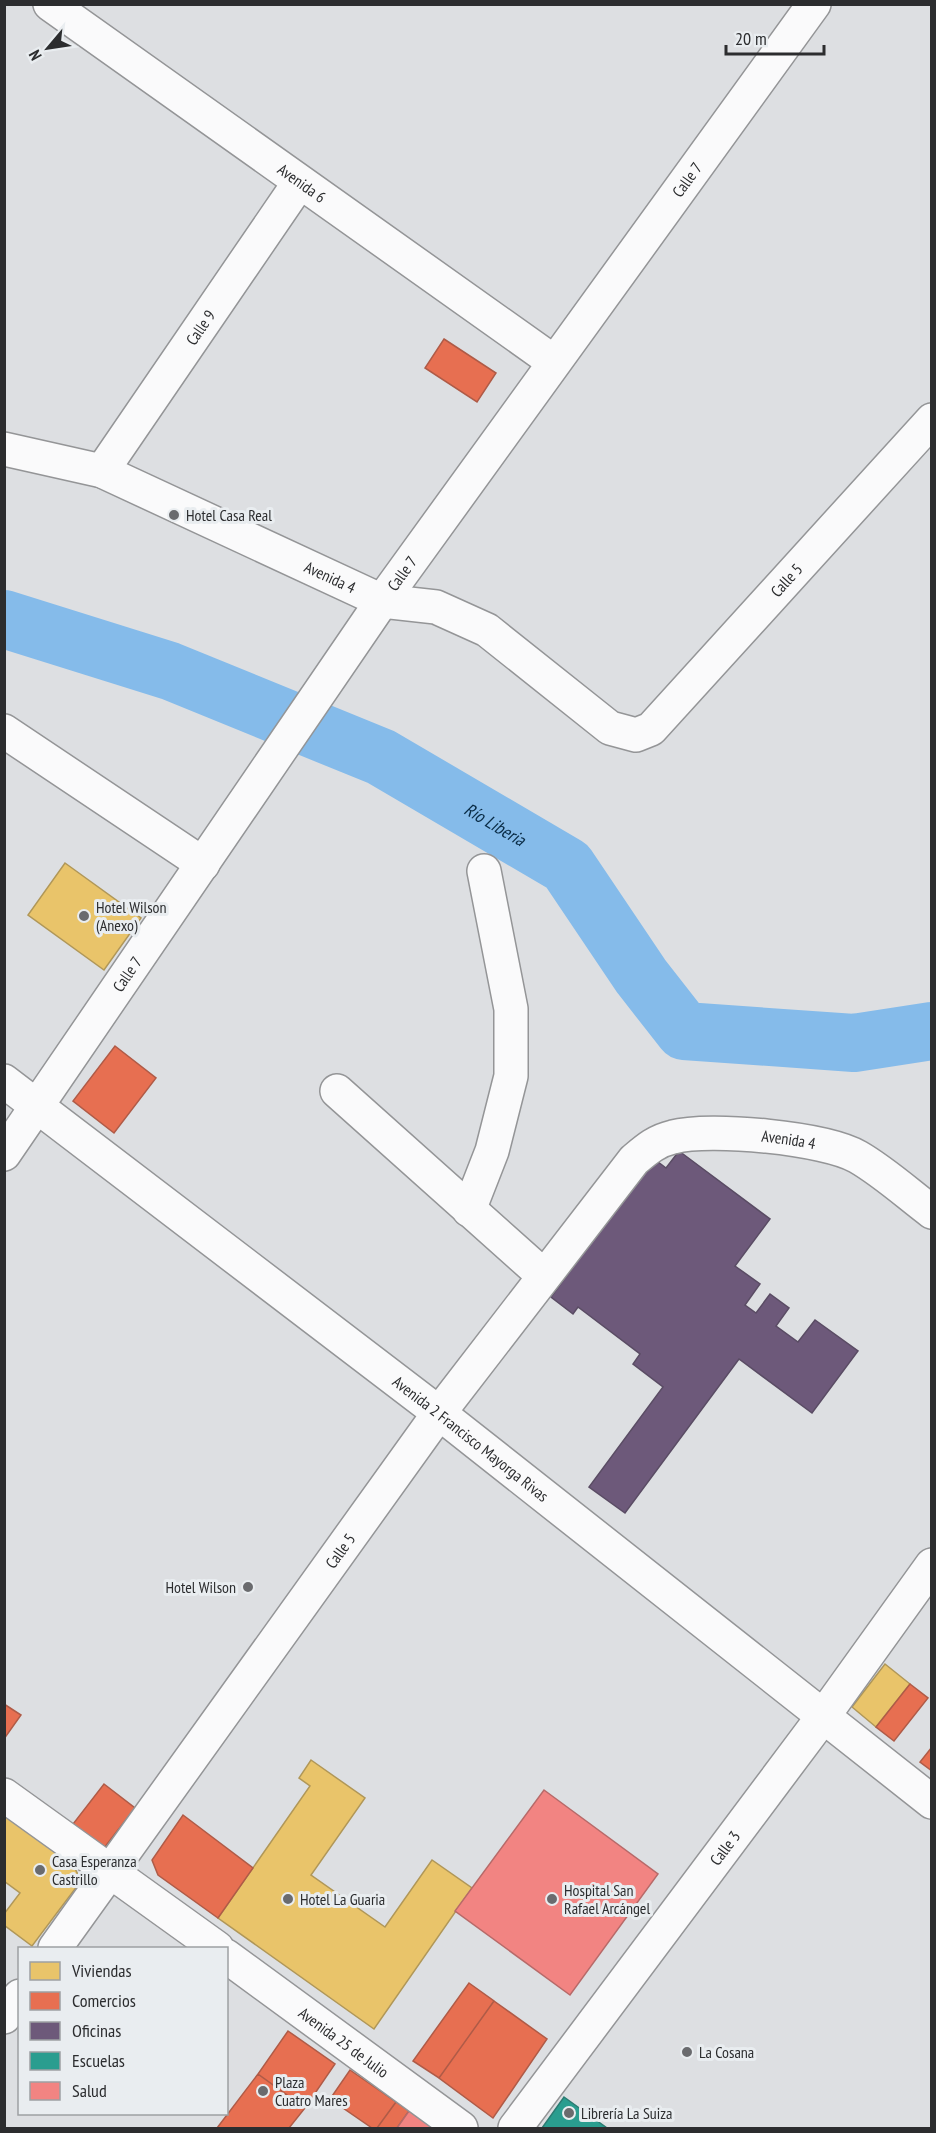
<svg xmlns="http://www.w3.org/2000/svg" width="936" height="2133" font-family="'PT Sans Narrow',sans-serif">
	<style>
		.homes { fill: #e9c46a; stroke: #b09758; stroke-width: 1.5 }
		.shops { fill: #e76f51; stroke: #af5b47; stroke-width: 1.5 }
		.offices { fill: #6d597a; stroke: #5a4c64; stroke-width: 1.5 }
		.schools { fill: #2a9d8f; stroke: #2b7b72; stroke-width: 1.5 }
		.health { fill: #f28482; stroke: #b76a69; stroke-width: 1.5 }
		.lines { fill: none; stroke-linecap: round; stroke-linejoin: round }
		.river { stroke: #85bbea; stroke-width: 58 }
		.minor-casing { stroke: #949597; stroke-width: 36 }
		.minor { stroke: #fafafb; stroke-width: 33 }
		.poi-dot { fill: #6a6b6e; stroke: #e9edf0; stroke-width: 2 }
		.labels { text-anchor: middle; dominant-baseline: central; stroke-width: 6; stroke-linejoin: round; paint-order: stroke }
		.street-label { font-size: 16px; fill: #2c2d2f; stroke: #e9edf0 }
		.poi-label { font-size: 16px; fill: #2c2d2f; stroke: #e9edf0; text-anchor: start }
		.water-label { font-size: 18px; font-style: italic; fill: #0a2c46; stroke: #e9edf0 }
	</style>
	<rect width="100%" height="100%" fill="#dddfe2"/>
	<path class="homes" d="M65,863L141,918L104,970L28,915Z
		M885,1664L910,1684L876,1727L852,1707Z
		M311,1760L365,1798L311,1875L385,1927L432,1860L472,1888L374,2029L218,1918L310,1786L299,1778Z
		M4,1813L70,1858L81,1881L32,1946L4,1925V1914L20,1893L4,1881Z"/>
	<path class="shops" d="M444,339L496,373L477,402L425,368Z
		M115,1046L156,1078L114,1133L73,1101Z
		M910,1684L928,1698L894,1741L876,1727Z
		M4,1704L21,1715L4,1739Z
		M932,1747V1771L920,1762Z
		M104,1784L135,1808L104,1848L73,1824Z
		M183,1815L253,1868L218,1918L158,1875L152,1860Z
		M469,1983L494,2001L439,2078L413,2061Z
		M494,2001L547,2039L493,2118L439,2078Z
		M288,2031L335,2064L305,2108L258,2074Z
		M350,2070L396,2102L377,2128H372L330,2099Z
		M258,2074L305,2108L289,2128H217Z
		M396,2102L409,2111L397,2128H377Z"/>
	<path class="offices" d="M679,1151L770,1219L735,1266L760,1284L745,1305L756,1313L770,1294L789,1308L776,1326L798,1342L815,1320L858,1351L812,1413L739,1359L625,1513L589,1487L663,1387L633,1364L640,1354L578,1307L573,1314L551,1297L653,1158L666,1168Z"/>
	<path class="schools" d="M564,2097L607,2128H542Z"/>
	<path class="health" d="M544,1790L658,1874L570,1995L455,1911Z
		M409,2111L433,2128H397Z"/>
	<g class="lines">
		<path class="river" id="s1" d="M4,619L170,671L381,757L567,866L641,976L684,1031L854,1043L932,1031"/>
		<g class="minor-casing">
			<g id="minor">
				<path id="s2" d="M50,4L554,362"/>
				<path id="s3" d="M4,449L102,471L382,601L436,607L487,630L610,728L636,735L651,729L932,420"/>
				<path id="s4" d="M102,471L299,183"/>
				<path d="M4,731L203,864"/>
				<path id="s5" d="M4,1081L439,1413L932,1802"/>
				<path d="M337,1091L544,1276"/>
				<path id="s6" d="M4,1154L382,601L814,4"/>
				<path d="M469,1210L492,1151L511,1076V1009L484,871"/>
				<path d="M4,1795L217,1948"/>
				<path id="s7" d="M55,1948L439,1413L634,1160C647,1149 656,1141 673,1137C710,1127 825,1138 858,1157C884,1172 908,1194 932,1212"/>
				<path id="s8" d="M226,1956L461,2128"/>
				<path d="M4,2017L20,1996"/>
				<path id="s9" d="M515,2128L822,1718L932,1565"/>
			</g>
		</g>
		<use href="#minor" class="minor"/>
	</g>
	<g class="poi-dot">
		<circle cx="174" cy="515" r="6"/>
		<circle cx="84" cy="916" r="6"/>
		<circle cx="248" cy="1587" r="6"/>
		<circle cx="40" cy="1870" r="6"/>
		<circle cx="288" cy="1899" r="6"/>
		<circle cx="552" cy="1899" r="6"/>
		<circle cx="687" cy="2052" r="6"/>
		<circle cx="263" cy="2091" r="6"/>
		<circle cx="569" cy="2113" r="6"/>
	</g>
	<g class="labels">
		<g class="street-label">
			<text stroke="none"><textPath href="#s6" startOffset="1190">Calle 7</textPath></text>
			<text stroke="none"><textPath href="#s2" startOffset="309">Avenida 6</textPath></text>
			<text stroke="none"><textPath href="#s4" startOffset="174">Calle 9</textPath></text>
			<text stroke="none"><textPath href="#s6" startOffset="704">Calle 7</textPath></text>
			<text stroke="none"><textPath href="#s3" startOffset="352">Avenida 4</textPath></text>
			<text stroke="none"><textPath href="#s3" startOffset="921">Calle 5</textPath></text>
			<text stroke="none"><textPath href="#s6" startOffset="218">Calle 7</textPath></text>
			<text stroke="none"><textPath href="#s7" startOffset="1140">Avenida 4</textPath></text>
			<text stroke="none"><textPath href="#s5" startOffset="588">Avenida 2 Francisco Mayorga Rivas</textPath></text>
			<text stroke="none"><textPath href="#s7" startOffset="489">Calle 5</textPath></text>
			<text stroke="none"><textPath href="#s9" startOffset="350">Calle 3</textPath></text>
			<text stroke="none"><textPath href="#s8" startOffset="146">Avenida 25 de Julio</textPath></text>
		</g>
		<g class="poi-label">
			<text x="186" y="515">Hotel Casa Real</text>
			<text x="96" y="907">Hotel Wilson<tspan x="96" dy="18">(Anexo)</tspan></text>
			<text x="236" y="1587" text-anchor="end">Hotel Wilson</text>
			<text x="52" y="1861">Casa Esperanza<tspan x="52" dy="18">Castrillo</tspan></text>
			<text x="564" y="1890">Hospital San<tspan x="564" dy="18">Rafael Arcángel</tspan></text>
			<text x="300" y="1899">Hotel La Guaria</text>
			<text x="699" y="2052">La Cosana</text>
			<text x="275" y="2082">Plaza<tspan x="275" dy="18">Cuatro Mares</tspan></text>
			<text x="581" y="2113">Librería La Suiza</text>
		</g>
		<g class="water-label">
			<text stroke="none"><textPath href="#s1" startOffset="534">Río Liberia</textPath></text>
		</g>
	</g>
	<rect width="936" height="2133" fill="none" stroke="#2c2d2f" stroke-width="12"/>
	<rect x="18" y="1947" width="210" height="168" fill="#e9edf0" stroke="#9da0a3" stroke-width="1.5"/>
	<rect x="30" y="1962" width="30" height="18" fill="#e9c46a" stroke="#9da0a3" stroke-width="1.5"/>
	<text x="72" y="1977" font-size="18" fill="#2c2d2f">Viviendas</text>
	<rect x="30" y="1992" width="30" height="18" fill="#e76f51" stroke="#9da0a3" stroke-width="1.5"/>
	<text x="72" y="2007" font-size="18" fill="#2c2d2f">Comercios</text>
	<rect x="30" y="2022" width="30" height="18" fill="#6d597a" stroke="#9da0a3" stroke-width="1.5"/>
	<text x="72" y="2037" font-size="18" fill="#2c2d2f">Oficinas</text>
	<rect x="30" y="2052" width="30" height="18" fill="#2a9d8f" stroke="#9da0a3" stroke-width="1.5"/>
	<text x="72" y="2067" font-size="18" fill="#2c2d2f">Escuelas</text>
	<rect x="30" y="2082" width="30" height="18" fill="#f28482" stroke="#9da0a3" stroke-width="1.5"/>
	<text x="72" y="2097" font-size="18" fill="#2c2d2f">Salud</text>
	<g transform="translate(48 48) rotate(241)" stroke="#e9edf0" stroke-width="4.5" paint-order="stroke">
	<path d="M0-4.5L10 22L0 15L-10 22Z" fill="#2c2d2f"/>
	<text y="-9" font-size="16" font-weight="bold" text-anchor="middle" fill="#2c2d2f">N</text>
	</g>
	<path d="M726 45v9h98v-9" fill="none" stroke="#2c2d2f" stroke-width="3"/>
	<text x="735" y="45" font-size="18" fill="#2c2d2f" stroke="#e9edf0" stroke-width="4.5" paint-order="stroke">20 m</text>
</svg>
